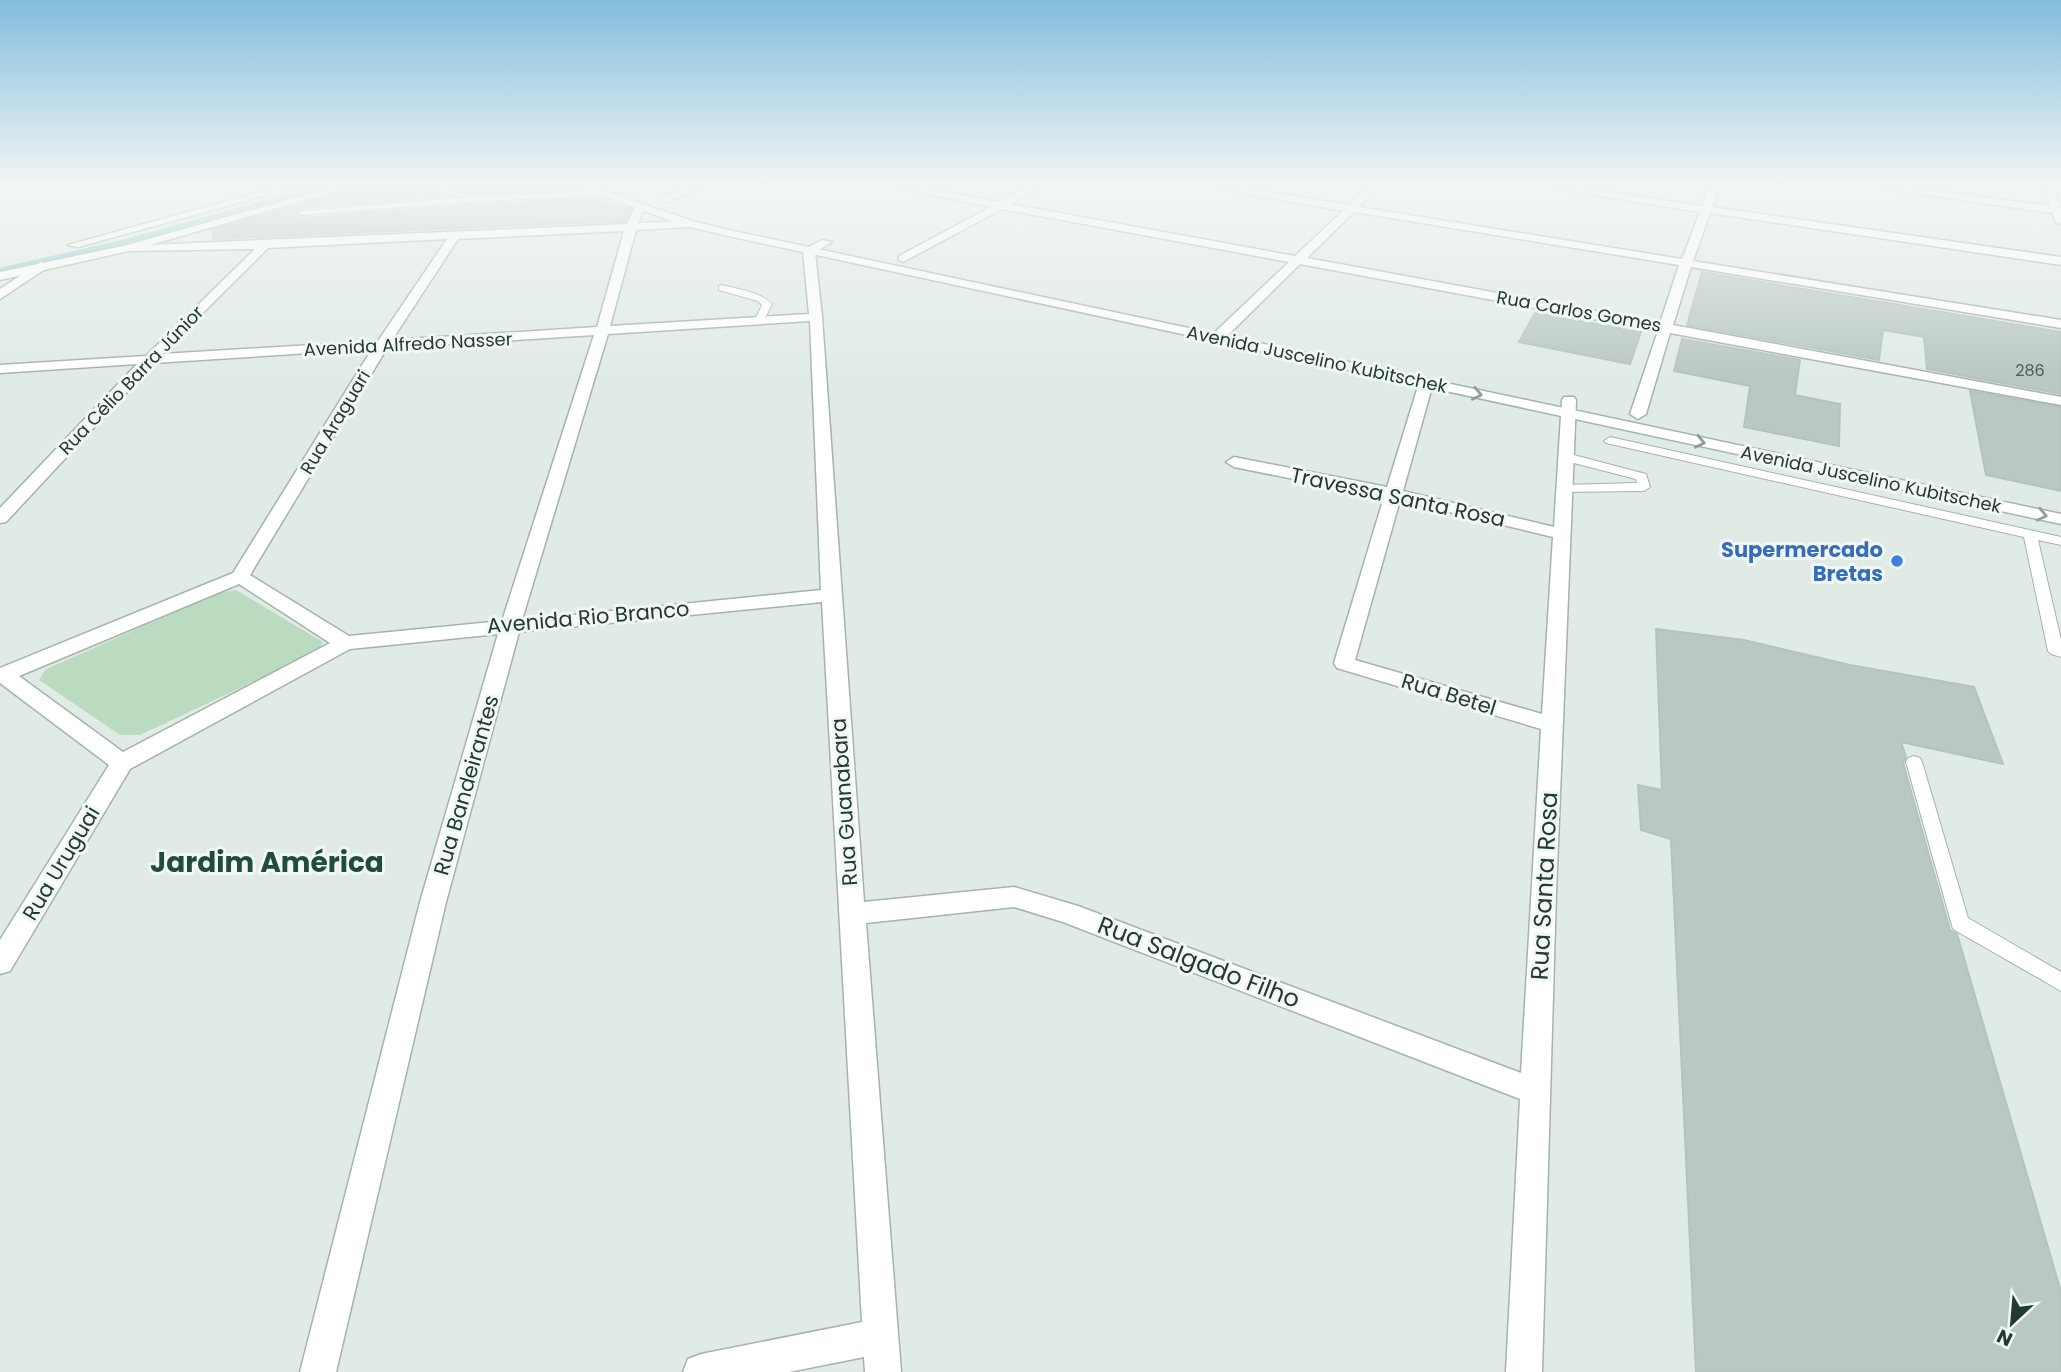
<svg xmlns="http://www.w3.org/2000/svg" width="2061" height="1372" font-family="Poppins,sans-serif">
	<style>
		.green { fill: #bbdbc0 }
		.lines { fill: none; stroke-linecap: round; stroke-linejoin: round }
		.stream { stroke: #8bcbce; stroke-width: 4.5 }
		.building { fill: #b9c8c1; stroke: #b4c4bc; stroke-width: 2 }
		.lane-casing { stroke: #a4b3ac; stroke-width: 2 }
		.street-casing { stroke: #a4b3ac; stroke-width: 3 }
		.secondary-casing { stroke: #a0b6ac; stroke-width: 3 }
		.lane { fill: #fff; fill-rule: evenodd }
		.street { fill: #fff; fill-rule: evenodd }
		.secondary { fill: #fff; fill-rule: evenodd }
		.oneway { stroke: #909d98 }
		.shop-dot { fill: #3f7fe0; stroke: #f1f8f4; stroke-width: 2.5 }
		.labels { text-anchor: middle; dominant-baseline: central; stroke-width: 6; stroke-linejoin: round; paint-order: stroke }
		.far-number-label { font-size: 16px; fill: #485e56 }
		.far-street-label { font-size: 18px; fill: #223b32; stroke: #f1f8f4 }
		.street-label { font-size: 21px; fill: #223b32; stroke: #f1f8f4 }
		.shop-label { font-size: 21px; font-weight: bold; fill: #366cbe; stroke: #f1f8f4; text-anchor: end }
		.near-street-label { font-size: 24px; fill: #223b32; stroke: #f1f8f4 }
		.district-label { font-size: 28px; font-weight: bold; fill: #1f4c3c; stroke: #f1f8f4 }
	</style>
	<rect width="100%" height="100%" fill="#e1ebe5"/>
	<path class="green" d="M236,590L323,642L317,652L140,735H120L39,680L46,669L219,593Z"/>
	<g class="lines">
		<path class="stream" d="M0,270L124,242L328,185"/>
	</g>
	<path class="building" d="M368,185H420L449,196L302,208L296,214L302,218L478,204L593,198L631,210L625,221L213,239L212,230Z
		M446,185H554L568,190L471,194Z
		M1702,272L2061,332V394L1927,369L1924,337L1883,330L1879,360L1687,325Z
		M1535,313L1641,332L1630,364L1519,342Z
		M1682,339L1800,360L1795,395L1840,404L1839,446L1744,427L1750,386L1674,371Z
		M1970,391L2061,407V491L1986,475Z
		M1656,629L1744,640L1850,665L1974,687L2003,764L1901,742L1906,757L1903,763L1950,930L1957,934L2061,1292V1372H1696L1671,839L1641,830L1638,785L1662,790Z"/>
	<g class="lines">
		<g class="lane-casing">
			<path id="lane" d="M422,185H435L468,194V197L601,191L605,193L601,195L478,201L302,215L298,213L302,211L463,198Z
				M722,285C738,289 760,292 772,304L763,322L755,320L762,305L758,301L719,290V286Z
				M1610,437L2061,537V545L2038,540L2061,640V657L2051,654L2048,651L2024,537L1606,443L1604,441Z
				M1566,453L1646,474L1650,487L1644,491L1560,492V486L1564,485L1637,483L1636,479L1562,460L1560,457Z
				M1914,756L1920,758L1922,762L1968,918L2061,972V991L1953,929L1906,762L1908,758Z"/>
		</g>
		<g class="street-casing">
			<path id="street" d="M692,185H707L667,202L658,200Z
				M885,185H908L999,202L1031,185H1044L1011,204L1295,256L1343,211L1201,185H1226L1349,205L1370,185H1381L1359,207L1682,259L1700,212L1534,185H1562L1702,206L1710,185H1720L1712,207L2061,257V265L1710,213L1693,261L2061,320V328L1691,267L1673,325L2061,397V405L1670,333L1646,414L1638,419L1630,414L1658,331L1300,264L1222,341L1217,342L1210,338L1212,335L1289,262L1002,209L903,262L899,260V256L991,207ZM1354,212L1679,265L1660,323L1307,258Z
				M1859,185H1889L2050,206L2043,185H2053L2061,208V224L2056,223L2052,213Z
				M640,204L645,207L638,223L690,221L695,224L690,227L636,230L610,326L809,314L803,250L822,240L832,242L815,252L822,317L864,902L1014,887L1078,906L1521,1073L1541,729L1337,668L1334,663L1384,497L1234,467L1226,462L1234,457L1387,487L1419,383L1426,379L1433,383L1403,491L1554,527L1562,400L1564,397H1574L1576,400L1556,893L1542,1372H1506L1520,1099L1063,922L1014,907L866,923L901,1372H865L864,1357L789,1372H683L688,1359L701,1354L862,1322L822,602L519,632L446,902L336,1372H300L420,902L498,634L350,649L130,769L10,971L0,974V940L109,765L0,683V668L233,573L372,349L154,363L6,522L0,523V508L137,364L0,373V365L146,356L255,249L129,251L123,248L125,246L627,224L635,207ZM624,231L597,327L392,340L458,239ZM447,239L378,341L162,354L268,248ZM810,321L821,590L522,620L608,334ZM594,335L502,621L349,636L250,575L387,348ZM1400,500L1553,537L1542,714L1355,660ZM239,584L330,643L123,752L19,676Z
				M41,262L51,265L0,299V289Z"/>
		</g>
		<g class="secondary-casing">
			<path id="secondary" d="M286,185H303L78,247L68,245Z
				M341,185H358L133,250L0,280V272L127,245Z
				M571,185H587L693,221L724,229L2061,514V524L724,235L686,226Z"/>
		</g>
		<use href="#lane" class="lane"/>
		<use href="#street" class="street"/>
		<use href="#secondary" class="secondary"/>
	</g>
	<defs><path id="oneway-chevron" d="M-2-3.5L2.5 0L-2 3.5" fill="none" stroke-width="1.6" stroke-linecap="round" stroke-linejoin="round" transform="scale(1.75)"/></defs>
	<g class="oneway">
		<use href="#oneway-chevron" transform="translate(1477 394) rotate(12)"/>
		<use href="#oneway-chevron" transform="translate(1700 442) rotate(12)"/>
		<use href="#oneway-chevron" transform="translate(2042 515) rotate(12)"/>
	</g>
	<linearGradient id="sky" x2="0" y2="1"><stop stop-color="#83bdde"/><stop offset="0.49" stop-color="#f2f6f3"/><stop offset="1" stop-color="#f2f6f3" stop-opacity="0"/></linearGradient>
	<rect width="2061" height="377" fill="url(#sky)"/>
	<circle class="shop-dot" cx="1897" cy="561" r="7"/>
	<g class="labels">
		<g class="far-number-label">
			<text x="2030" y="370">286</text>
		</g>
		<g class="far-street-label">
			<text transform="translate(1579 311) rotate(10)">Rua Carlos Gomes</text>
			<text transform="translate(408 344) rotate(-3)">Avenida Alfredo Nasser</text>
			<text transform="translate(1317 359) rotate(12)">Avenida Juscelino Kubitschek</text>
			<text transform="translate(131 380) rotate(-46)">Rua Célio Barra Júnior</text>
			<text transform="translate(335 422) rotate(-59)">Rua Araguari</text>
			<text transform="translate(1871 479) rotate(12)">Avenida Juscelino Kubitschek</text>
		</g>
		<g class="street-label">
			<text transform="translate(1398 497) rotate(12)">Travessa Santa Rosa</text>
			<text transform="translate(588 617) rotate(-5)">Avenida Rio Branco</text>
			<text transform="translate(1449 694) rotate(17)">Rua Betel</text>
			<text transform="translate(466 785) rotate(-74)">Rua Bandeirantes</text>
			<text transform="translate(844 802) rotate(-94)">Rua Guanabara</text>
			<text transform="translate(61 863) rotate(-59)">Rua Uruguai</text>
		</g>
		<g class="shop-label">
			<text x="1883" y="549">Supermercado<tspan x="1883" dy="24">Bretas</tspan></text>
		</g>
		<g class="near-street-label">
			<text transform="translate(1544 886) rotate(-87)">Rua Santa Rosa</text>
			<text transform="translate(1199 962) rotate(21)">Rua Salgado Filho</text>
		</g>
		<g class="district-label">
			<text x="267" y="862">Jardim América</text>
		</g>
	</g>
	<g transform="translate(2012 1323) rotate(206)" stroke="#f1f8f4" stroke-width="5" paint-order="stroke">
	<path d="M0-5L12 26L0 18L-12 26Z" fill="#223b32"/>
	<text y="-10" font-size="19" font-weight="bold" text-anchor="middle" fill="#223b32">N</text>
	</g>
</svg>
